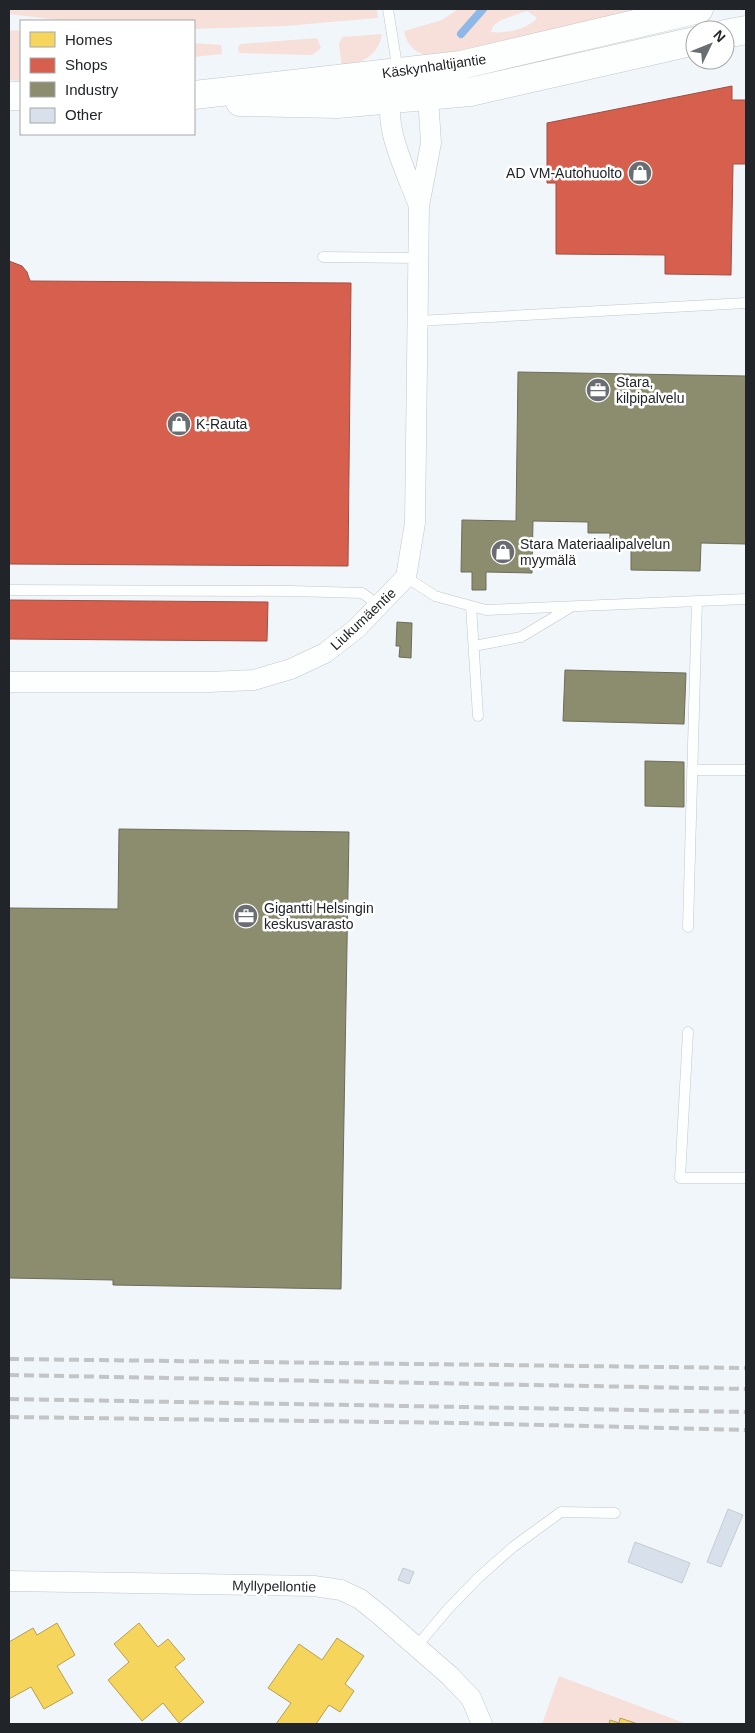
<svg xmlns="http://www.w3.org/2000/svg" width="755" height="1733" font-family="Arial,sans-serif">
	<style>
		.green { fill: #f7e0da; fill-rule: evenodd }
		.homes { fill: #f6d55c; stroke: #b6a04d }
		.shops { fill: #d6604d; stroke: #a04e42 }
		.industry { fill: #8c8c6e; stroke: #6c6d59 }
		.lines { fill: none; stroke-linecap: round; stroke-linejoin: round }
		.stream { stroke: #8eb8e8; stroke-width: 8 }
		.building { fill: #d8e0eb; stroke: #c7cbd0 }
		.lane-casing { stroke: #c2c6ca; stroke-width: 11 }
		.street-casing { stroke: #c2c6ca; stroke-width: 21 }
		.secondary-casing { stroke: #c2c6ca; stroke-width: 29 }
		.lane { stroke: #fdfefe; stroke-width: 10 }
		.street { stroke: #fdfefe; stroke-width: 20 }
		.secondary { stroke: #fdfefe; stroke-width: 28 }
		.rail { stroke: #c2c4c5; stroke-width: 4; stroke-dasharray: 10 5; stroke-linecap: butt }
		.labels { text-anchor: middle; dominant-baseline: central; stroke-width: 5; stroke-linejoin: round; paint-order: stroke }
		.street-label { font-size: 14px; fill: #212429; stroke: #fff }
		.poi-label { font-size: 14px; fill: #212429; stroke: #fff; text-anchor: start }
	</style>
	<rect width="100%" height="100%" fill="#f1f6fb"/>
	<path class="green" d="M9,9H377L378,18L285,26L194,29V21H67L9,14Z
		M458,9H657L443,57C423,56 409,53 404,31L442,20ZM527,11L537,18C527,29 507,34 491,32L493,26L501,20Z
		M9,30L21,31V81L9,80Z
		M382,34C378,57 362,62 342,68L339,44L342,37Z
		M317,38L321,48L312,55L239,53L238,48L240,44Z
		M194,43L221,45L222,54L194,57Z
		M559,1676L687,1724H542Z"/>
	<path class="homes" d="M57,1623L75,1655L57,1666L73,1693L44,1709L31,1687L9,1699V1642L33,1628L37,1635Z
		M139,1623L158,1647L168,1639L185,1659L175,1667L204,1702L179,1723L163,1703L142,1721L108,1680L129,1662L114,1644Z
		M337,1638L364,1656L345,1684L354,1691L340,1712L329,1705L316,1724H276L291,1703L268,1688L299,1644L322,1660Z
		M620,1718L638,1724H609L610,1720L619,1723Z"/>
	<path class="shops" d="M732,86V100H746V164H733L731,275L665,274V255L556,254V183H547V123Z
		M9,261L22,266L27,272L30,281L351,283L348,566L9,564Z
		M9,600L268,602L267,641L9,639Z"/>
	<path class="industry" d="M518,372L746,376V544L701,543L700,571L631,570V542H610V533H588V522L533,521L532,573L486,572V590H472V572H461L462,520L516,521Z
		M397,622L412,623L411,658L399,657L400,646H396Z
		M565,670L686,673L684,724L563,721Z
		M645,761L684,762V807L645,806Z
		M119,829L349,832L341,1289L113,1285V1280L9,1278V908L118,909Z"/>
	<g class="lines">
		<path class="stream" d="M461,34L483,9"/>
	</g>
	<path class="building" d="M728,1509L743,1515L721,1567L707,1562Z
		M635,1542L690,1563L682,1583L628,1562Z
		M403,1568L414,1572L409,1584L398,1580Z"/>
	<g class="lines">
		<g class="lane-casing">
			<path id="lane" d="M388,9L398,72
				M323,257L418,258
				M417,321L746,303
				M406,577L435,596L486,610L746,599
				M9,590L291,591L362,593L380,606
				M471,606L478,716
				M474,646L521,637L571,607
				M692,770H746
				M688,927L697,601
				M688,1032L680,1178H746
				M416,1647L448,1609L478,1578L513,1547L561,1512L615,1513"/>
		</g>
		<g class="street-casing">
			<path id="street" d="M393,88C381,126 406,170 419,206
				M9,682H209L254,680L291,669L325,653L356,629L406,577L415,523L419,206L431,143L428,97L417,88
				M9,1581L314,1586L341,1590L360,1599L380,1615L450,1676L471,1698L482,1724"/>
		</g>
		<g class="secondary-casing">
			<path id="secondary" d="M725,34L746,30
				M194,95L461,65L699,9
				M9,96H21
				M240,102L337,104L470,92L695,41"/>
		</g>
		<use href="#lane" class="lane"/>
		<use href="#street" class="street"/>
		<use href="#secondary" class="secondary"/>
		<path class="rail" d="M9,1359L746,1368
			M9,1375L746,1389
			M9,1399L746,1412
			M9,1417L463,1423L746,1430"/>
	</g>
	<defs>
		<g id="shop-disc" transform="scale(1.25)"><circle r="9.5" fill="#6a6e72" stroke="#fff"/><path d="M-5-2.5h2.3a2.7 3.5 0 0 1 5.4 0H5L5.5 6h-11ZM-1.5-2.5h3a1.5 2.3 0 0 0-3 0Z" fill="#fff"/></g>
		<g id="office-disc" transform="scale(1.25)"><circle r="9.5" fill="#6a6e72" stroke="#fff"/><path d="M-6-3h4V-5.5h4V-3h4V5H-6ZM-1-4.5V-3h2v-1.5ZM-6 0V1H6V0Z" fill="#fff"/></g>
	</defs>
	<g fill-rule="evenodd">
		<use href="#shop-disc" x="640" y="173"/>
		<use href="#office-disc" x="598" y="390"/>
		<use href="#shop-disc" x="179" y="424"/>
		<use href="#shop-disc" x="503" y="552"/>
		<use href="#office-disc" x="246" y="916"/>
	</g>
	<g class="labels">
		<g class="street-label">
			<text transform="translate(434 66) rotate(-8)">Käskynhaltijantie</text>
			<text transform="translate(363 619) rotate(-43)">Liukumäentie</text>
			<text transform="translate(274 1586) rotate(1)">Myllypellontie</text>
		</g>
		<g class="poi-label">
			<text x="622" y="173" text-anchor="end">AD VM-Autohuolto</text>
			<text x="616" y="382">Stara,<tspan x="616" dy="16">kilpipalvelu</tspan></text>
			<text x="196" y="424">K-Rauta</text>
			<text x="520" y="544">Stara Materiaalipalvelun<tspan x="520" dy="16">myymälä</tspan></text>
			<text x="264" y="908">Gigantti Helsingin<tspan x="264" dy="16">keskusvarasto</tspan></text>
		</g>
	</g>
	<rect width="755" height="1733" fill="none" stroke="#212429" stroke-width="20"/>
	<rect x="20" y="20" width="175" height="115" fill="#ffffff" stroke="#a6a7a9"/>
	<rect x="30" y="32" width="25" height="15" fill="#f6d55c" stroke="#a6a7a9"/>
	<text x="65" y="45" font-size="15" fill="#212429">Homes</text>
	<rect x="30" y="58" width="25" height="15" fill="#d6604d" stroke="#a6a7a9"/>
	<text x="65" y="70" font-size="15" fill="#212429">Shops</text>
	<rect x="30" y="82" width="25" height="15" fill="#8c8c6e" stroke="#a6a7a9"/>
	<text x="65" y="95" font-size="15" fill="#212429">Industry</text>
	<rect x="30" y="108" width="25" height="15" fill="#d8e0eb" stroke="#a6a7a9"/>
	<text x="65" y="120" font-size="15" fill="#212429">Other</text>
	<g transform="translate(710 45) rotate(47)"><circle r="24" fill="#ffffff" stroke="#a6a7a9"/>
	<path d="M0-4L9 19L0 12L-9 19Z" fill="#6a6e72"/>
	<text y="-8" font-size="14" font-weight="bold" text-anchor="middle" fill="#212429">N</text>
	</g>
</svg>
